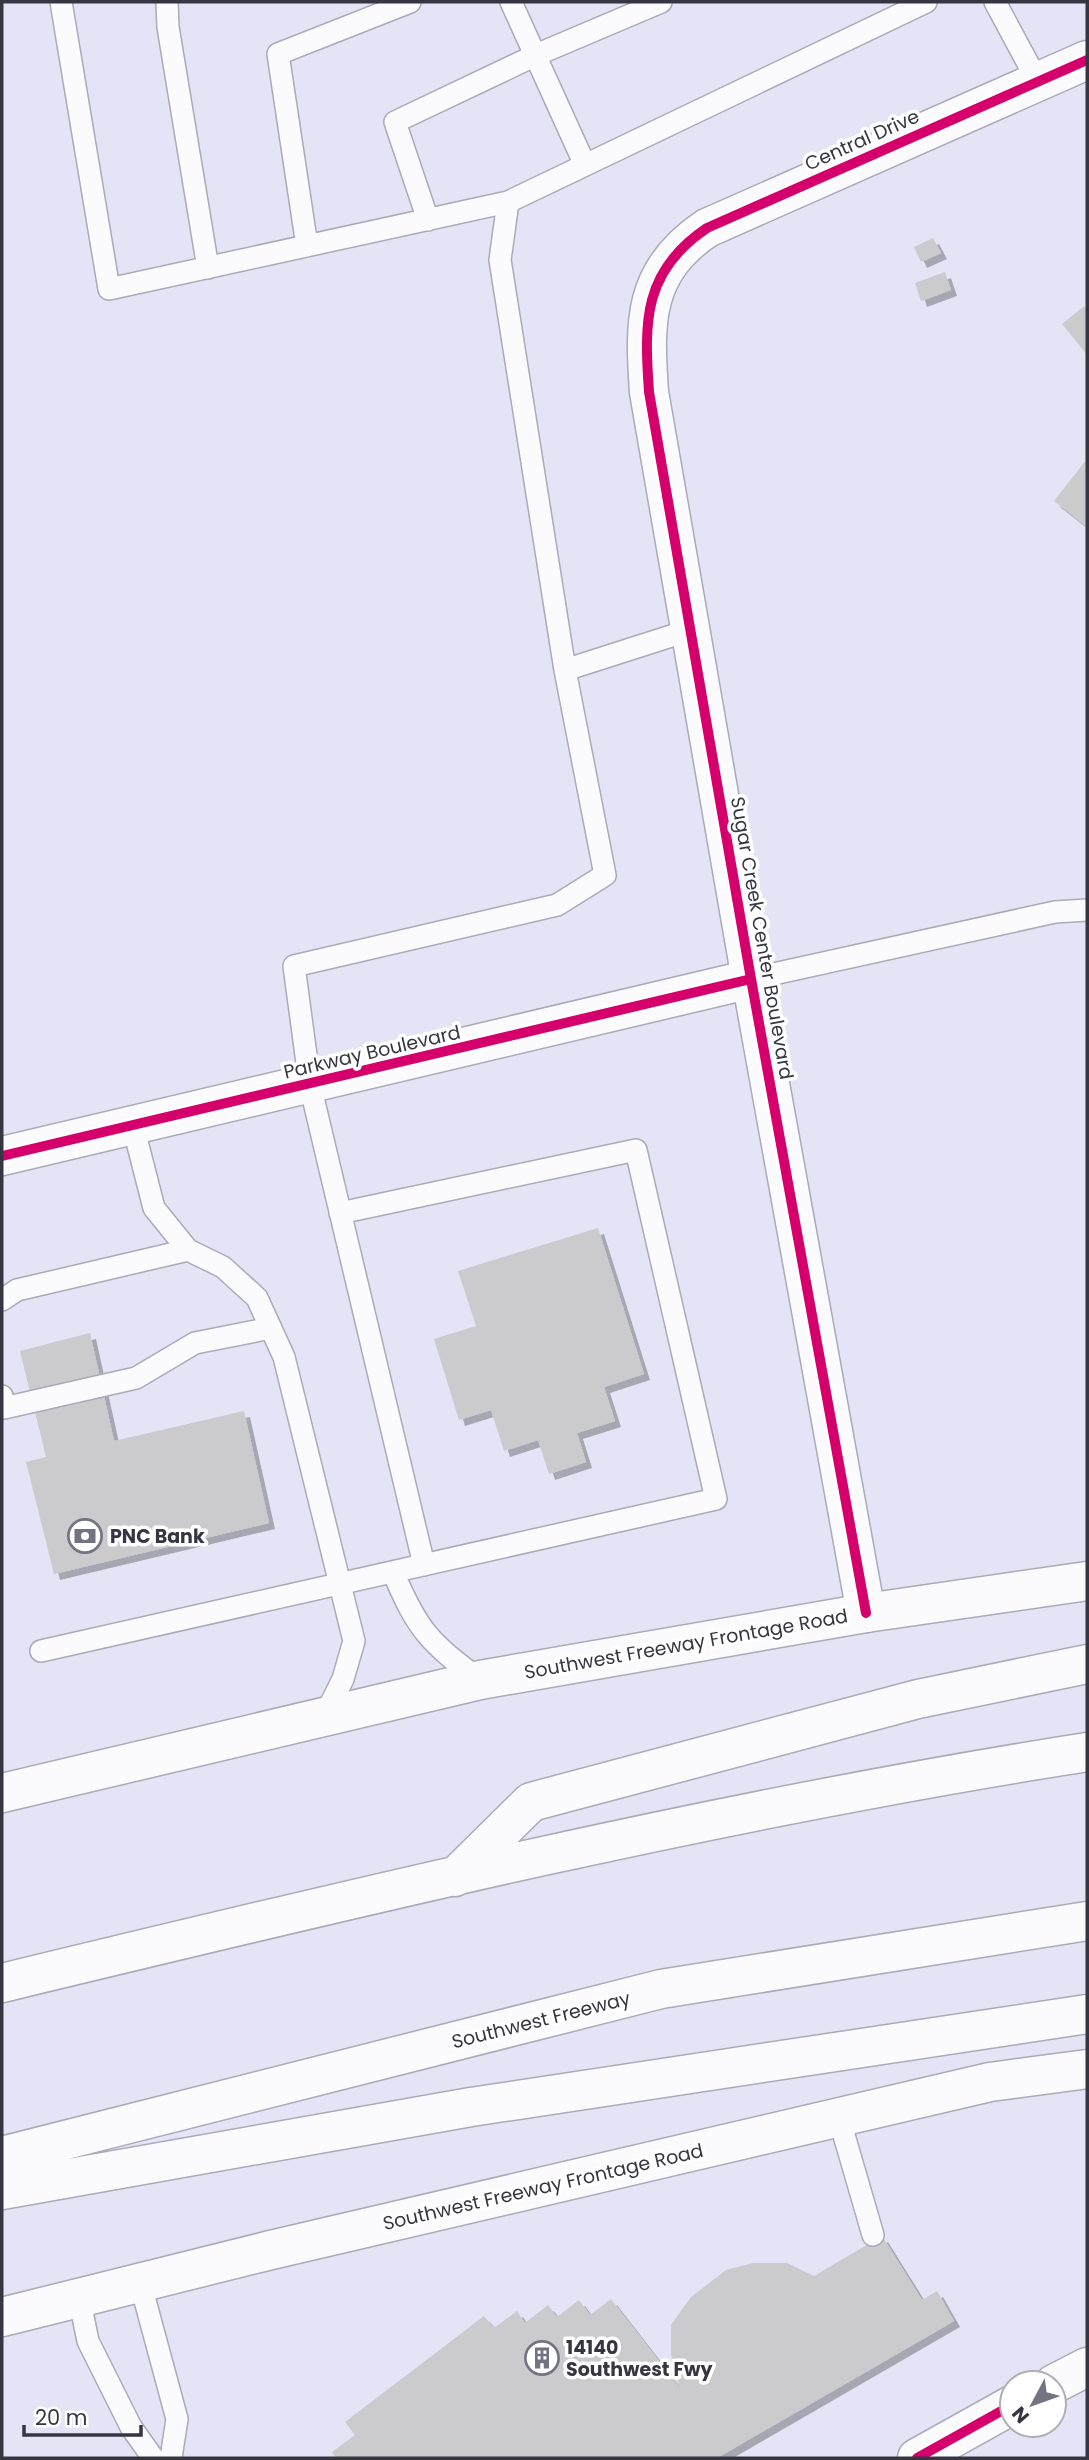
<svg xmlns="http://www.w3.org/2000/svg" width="1089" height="2460" font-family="Poppins,sans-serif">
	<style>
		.building { fill: #cbcacc; filter: url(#shadow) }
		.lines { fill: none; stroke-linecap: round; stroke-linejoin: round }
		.service-casing { stroke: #aaaab8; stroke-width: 24 }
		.minor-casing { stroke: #aaaab8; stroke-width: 41 }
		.secondary-casing { stroke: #aaaab8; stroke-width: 41 }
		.motorway-casing { stroke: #aaaab8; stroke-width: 41 }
		.service { stroke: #fbfbfe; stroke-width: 21 }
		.minor { stroke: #fbfbfe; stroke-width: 38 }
		.secondary { stroke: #fbfbfe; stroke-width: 38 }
		.motorway { stroke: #fbfbfe; stroke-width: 38 }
		.cycleway-casing { stroke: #fff; stroke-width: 15 }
		.cycleway { stroke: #d6006c; stroke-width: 10 }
		.labels { text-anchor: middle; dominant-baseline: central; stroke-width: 7; stroke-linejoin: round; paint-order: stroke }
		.street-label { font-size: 19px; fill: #363642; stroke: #fff }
		.poi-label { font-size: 19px; font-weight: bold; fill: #363642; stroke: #fff; text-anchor: start }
	</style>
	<defs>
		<filter id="shadow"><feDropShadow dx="6" dy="6" stdDeviation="0" flood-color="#0004"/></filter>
	</defs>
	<rect width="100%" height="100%" fill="#e4e4f6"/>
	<path class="building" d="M933,238L941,253L921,262L914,247Z
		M945,272L951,290L921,301L915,283Z
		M1084,306L1087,310V355L1062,324Z
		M1087,459V527L1054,501Z
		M598,1228L644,1374L604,1387L615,1421L577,1433L586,1462L549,1474L538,1440L504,1451L491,1410L459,1420L434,1339L476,1326L458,1271Z
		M90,1333L114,1441L244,1411L269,1523L54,1574L26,1462L46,1457L20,1351Z
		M882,2236L922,2300L937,2291L954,2321L717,2458H336L332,2452L355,2435L345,2422L484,2316L494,2328L517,2311L525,2323L548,2305L557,2317L579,2300L590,2315L611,2299L680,2388L671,2354V2325L691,2297L726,2270L753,2263H787L814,2276Z"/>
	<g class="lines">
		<g class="service-casing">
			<path id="service" d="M61,2L109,289L508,202
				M167,2L168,27L208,268
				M511,2L585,165
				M995,2L1038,82
				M428,220L395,122L536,55L661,2
				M307,246L278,54L410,2
				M565,670L500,260L508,202L926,2
				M751,979L1055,912L1087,910
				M133,1126L154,1208L188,1250L223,1267L257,1298L284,1357L354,1641L343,1679L324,1717
				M2,1300L17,1290L188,1250
				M2,1396L4,1408L136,1378L195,1343L271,1328
				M424,1565L310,1085L294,966L557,905L605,875L565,670L690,630
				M393,1572C418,1631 429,1642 480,1680
				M41,1651L716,1499L636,1150L340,1213
				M839,2118L873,2235
				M140,2282L177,2419L171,2458
				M79,2297L88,2341L131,2427L153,2458"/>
		</g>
		<g class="minor-casing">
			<path id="minor" d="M2,1156L751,979
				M866,1613L751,979L649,392C644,321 643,271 707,228L1087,60
				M1054,2384L1087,2367
				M917,2458L1012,2405"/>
		</g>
		<g class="secondary-casing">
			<path id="secondary" d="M2,1793L480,1680L866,1613L1087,1581
				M2,2317L271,2250L990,2082L1087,2069"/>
		</g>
		<g class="motorway-casing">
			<path id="motorway" d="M455,1877L531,1802L918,1699L1087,1664
				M2,1983C361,1896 722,1809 1087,1752
				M2,2156L661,1989L1087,1921
				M2,2190L471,2107L1087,2014"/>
		</g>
		<use href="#service" class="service"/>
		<use href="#minor" class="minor"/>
		<use href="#secondary" class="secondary"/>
		<use href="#motorway" class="motorway"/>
		<g class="cycleway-casing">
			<path id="cycleway" d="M2,1156L751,979
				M866,1613L751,979L649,392C644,321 643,271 707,228L1087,60
				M917,2458L1012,2405"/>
		</g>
		<use href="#cycleway" class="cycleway"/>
	</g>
	<defs>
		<g id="bank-ring" transform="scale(1.75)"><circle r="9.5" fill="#fff" stroke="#737381" stroke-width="1.5"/><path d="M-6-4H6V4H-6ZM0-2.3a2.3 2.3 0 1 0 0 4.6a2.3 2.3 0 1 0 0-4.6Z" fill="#737381"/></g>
		<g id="building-ring" transform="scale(1.75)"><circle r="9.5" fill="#fff" stroke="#737381" stroke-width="1.5"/><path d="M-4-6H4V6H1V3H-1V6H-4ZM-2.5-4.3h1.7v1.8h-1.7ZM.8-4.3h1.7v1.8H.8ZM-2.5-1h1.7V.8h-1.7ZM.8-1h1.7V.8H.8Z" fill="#737381"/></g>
	</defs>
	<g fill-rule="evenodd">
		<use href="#bank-ring" x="85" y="1536"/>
		<use href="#building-ring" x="542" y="2358"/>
	</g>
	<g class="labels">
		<g class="street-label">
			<text transform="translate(862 140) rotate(-24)">Central Drive</text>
			<text transform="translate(762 938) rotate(80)">Sugar Creek Center Boulevard</text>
			<text transform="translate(372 1052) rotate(-13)">Parkway Boulevard</text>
			<text transform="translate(686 1644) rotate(-10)">Southwest Freeway Frontage Road</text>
			<text transform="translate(541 2020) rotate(-14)">Southwest Freeway</text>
			<text transform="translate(543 2187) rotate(-13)">Southwest Freeway Frontage Road</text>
		</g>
		<g class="poi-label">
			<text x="110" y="1536">PNC Bank</text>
			<text x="566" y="2347">14140<tspan x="566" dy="22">Southwest Fwy</tspan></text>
		</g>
	</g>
	<rect width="1089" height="2460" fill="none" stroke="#363642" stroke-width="7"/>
	<g transform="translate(1033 2404) rotate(229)"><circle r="33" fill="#ffffff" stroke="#afafb3" stroke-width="2"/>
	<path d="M0-5L12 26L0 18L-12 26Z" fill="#737381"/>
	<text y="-10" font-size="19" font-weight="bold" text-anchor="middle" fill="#363642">N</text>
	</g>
	<path d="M24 2425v10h117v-10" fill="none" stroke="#363642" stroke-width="3.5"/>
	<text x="35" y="2425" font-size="21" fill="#363642" stroke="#ffffff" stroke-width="5" paint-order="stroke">20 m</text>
</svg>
